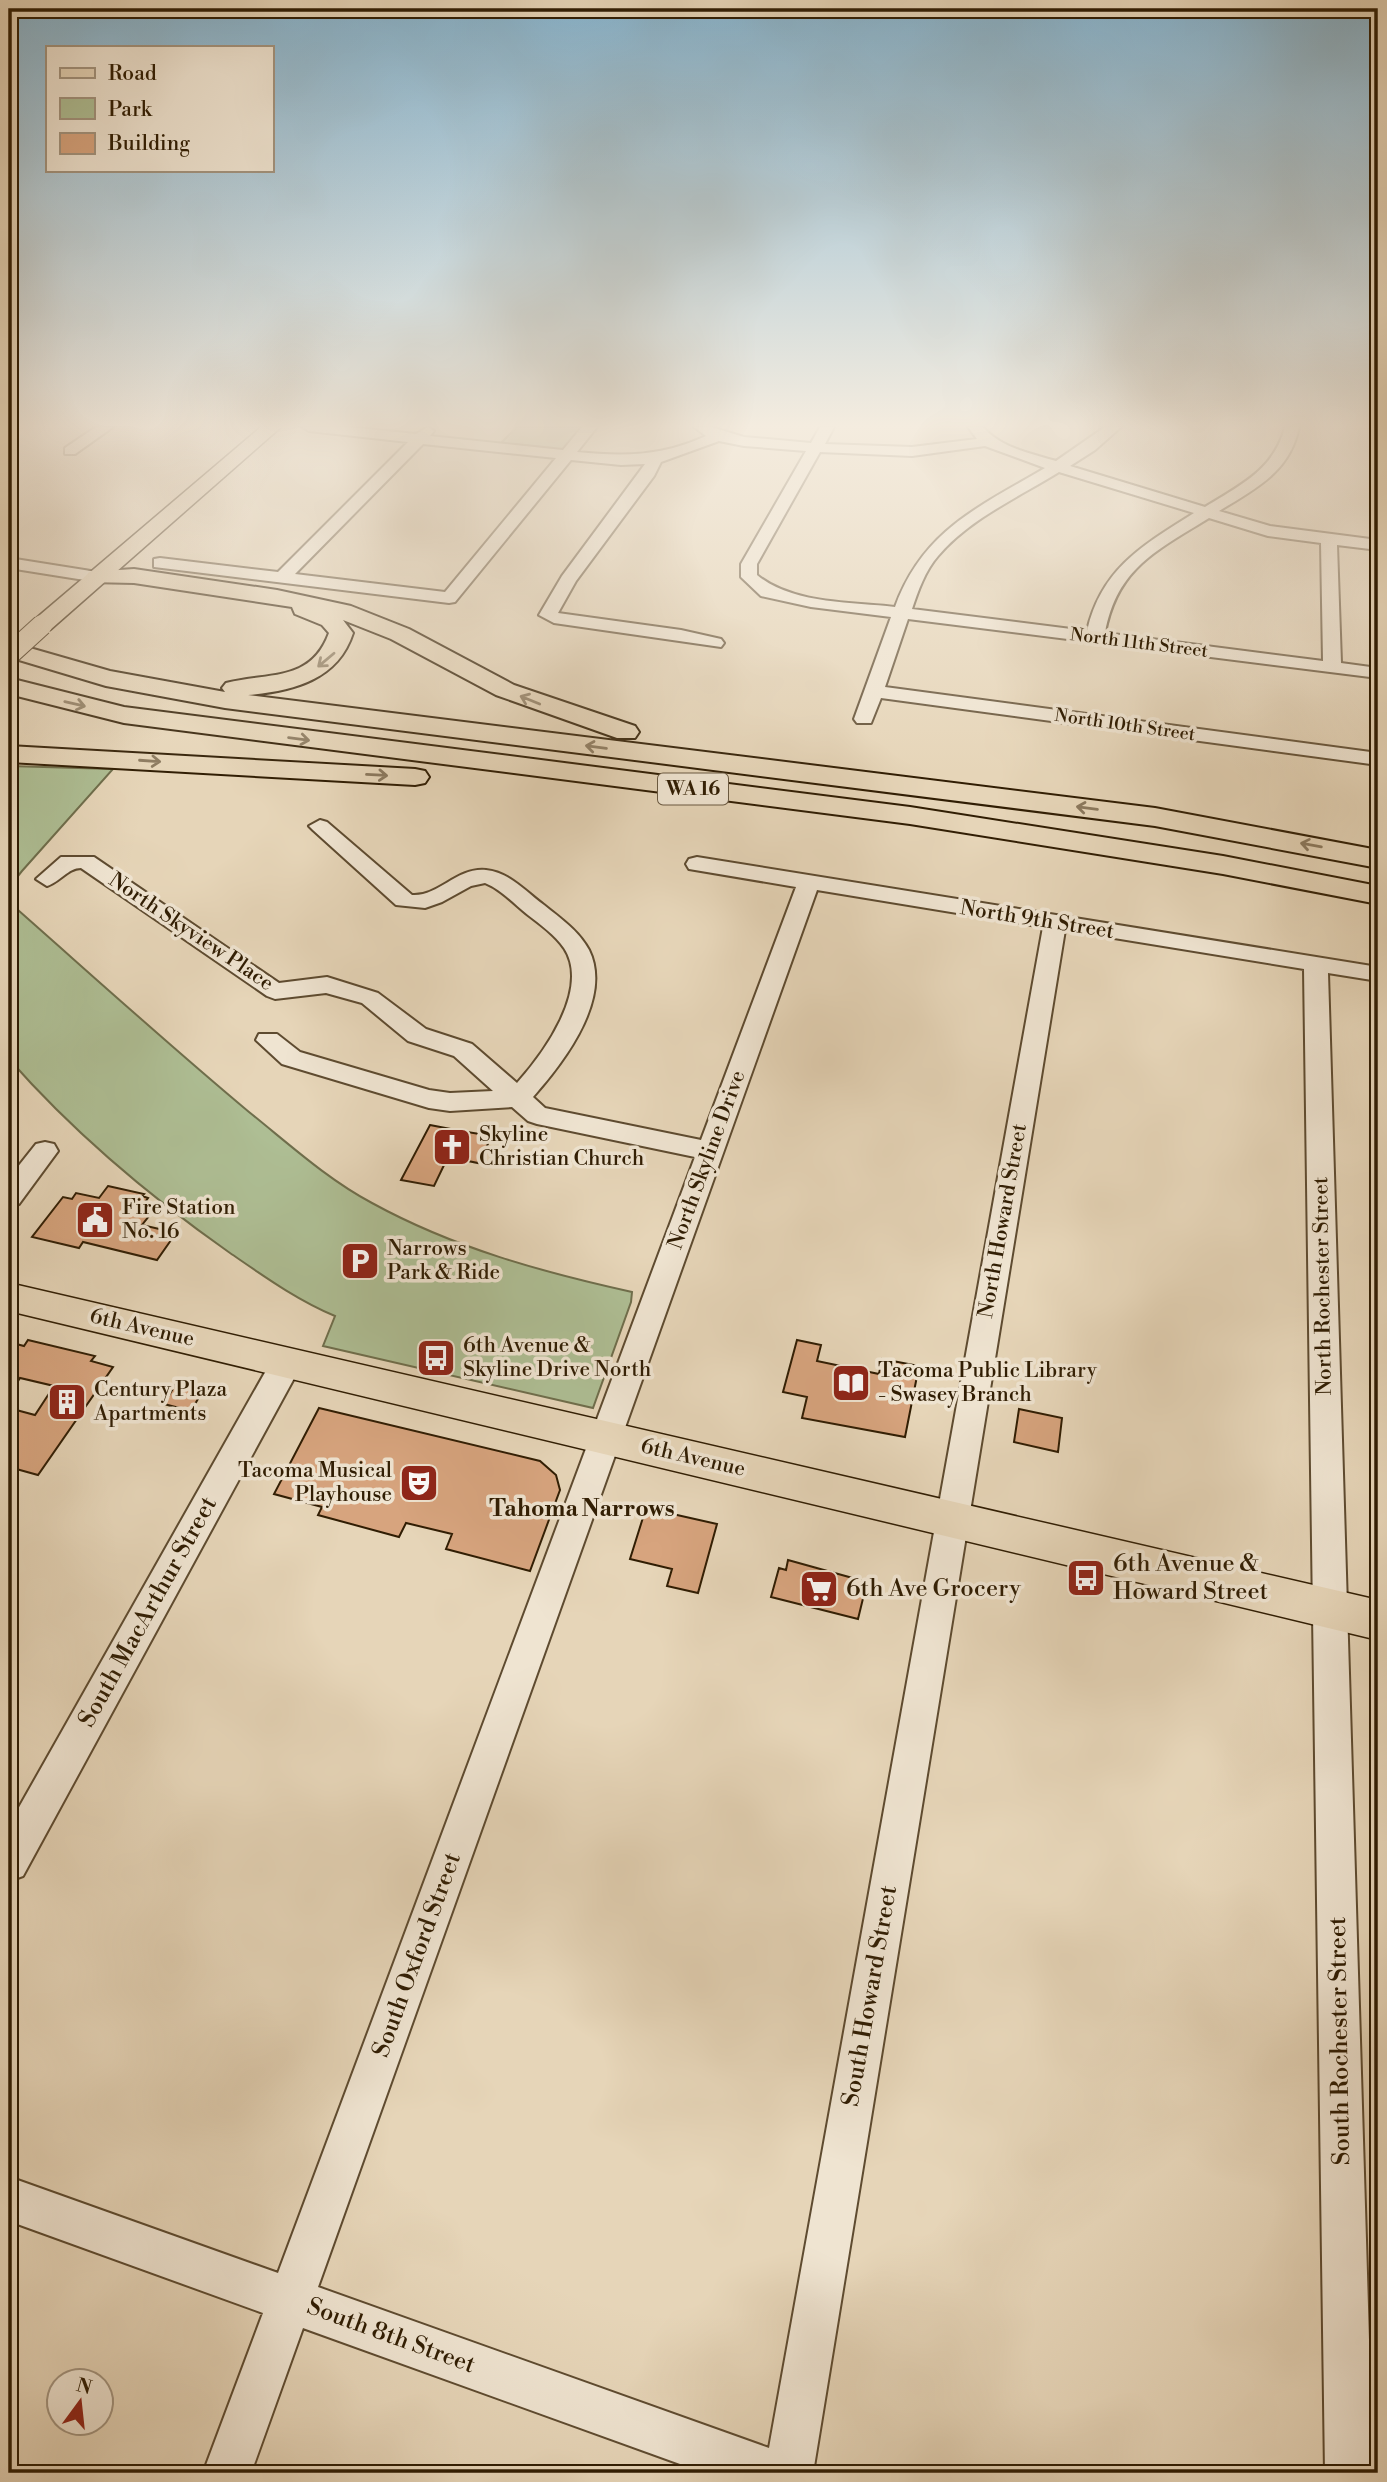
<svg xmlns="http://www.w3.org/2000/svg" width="1387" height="2482" font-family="'Libre Bodoni',serif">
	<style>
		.green { fill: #aebe94; stroke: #6f6e4c; stroke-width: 2 }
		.building { fill: #d7a47e; stroke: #301d03; stroke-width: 2 }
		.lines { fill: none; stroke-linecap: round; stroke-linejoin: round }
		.minor-casing { stroke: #5e4b30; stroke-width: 4 }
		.major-casing { stroke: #301d03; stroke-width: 3 }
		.highway-casing { stroke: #301d03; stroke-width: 4 }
		.minor { fill: #efe4d1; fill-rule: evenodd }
		.major { fill: #e6d5b8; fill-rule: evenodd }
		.highway { fill: #e6d5b8; fill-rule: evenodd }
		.major-bridge-casing { stroke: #301d03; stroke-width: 22; stroke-linecap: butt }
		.major-bridge { stroke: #e6d5b8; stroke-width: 20 }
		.oneway { stroke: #8b795e }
		.labels { text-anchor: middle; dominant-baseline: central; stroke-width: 7; stroke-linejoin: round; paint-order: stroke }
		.far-street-label { font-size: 18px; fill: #301d03; stroke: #efe4d1 }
		.shield { fill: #efe4d1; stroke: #695941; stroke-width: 2 }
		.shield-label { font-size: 19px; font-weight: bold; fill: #301d03 }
		.street-label { font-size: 21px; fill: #301d03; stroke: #efe4d1 }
		.poi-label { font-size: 21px; fill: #301d03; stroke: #efe4d1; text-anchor: start }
		.neighbourhood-label { font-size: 23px; font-weight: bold; fill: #301d03; stroke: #efe4d1 }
		.near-poi-label { font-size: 24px; fill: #301d03; stroke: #efe4d1; text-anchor: start }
		.near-street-label { font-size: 24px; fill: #301d03; stroke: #efe4d1 }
	</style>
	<rect width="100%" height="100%" fill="#e6d5b8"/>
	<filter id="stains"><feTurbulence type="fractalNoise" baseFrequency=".00286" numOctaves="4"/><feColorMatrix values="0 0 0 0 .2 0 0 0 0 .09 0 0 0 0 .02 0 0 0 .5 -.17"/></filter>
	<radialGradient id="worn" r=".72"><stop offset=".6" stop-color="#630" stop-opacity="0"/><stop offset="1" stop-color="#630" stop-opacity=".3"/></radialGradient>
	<path class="green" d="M517,427H582L564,449L559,450L500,444Z
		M9,766L113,769L22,871C11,884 4,895 18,910C95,978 170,1046 249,1112C289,1144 327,1179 372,1203C454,1248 542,1272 632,1292L631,1302L593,1408L323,1346L335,1316C297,1300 265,1277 230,1253C149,1196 74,1133 9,1059Z"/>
	<path class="building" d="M430,1125L461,1131L492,1136L478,1163L453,1158L451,1162L446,1161L434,1186L401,1180Z
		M108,1186L144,1194L142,1196L148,1198L137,1213L149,1216L142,1225L176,1233L157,1260L83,1242L79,1248L32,1237L63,1197L72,1199L76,1193L99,1198Z
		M28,1340L95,1356L91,1361L113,1367L38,1475L9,1467V1408L35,1415L54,1386L20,1378L9,1395V1342L24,1346Z
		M797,1340L821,1345L817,1361L879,1374L882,1359L919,1366L905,1437L802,1418L807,1397L783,1392Z
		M175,1385L202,1392L191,1411L164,1404Z
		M319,1408L540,1461L556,1475L560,1490L530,1571L446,1549L452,1534L406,1523L399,1537L318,1515L322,1507L274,1494Z
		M1019,1409L1062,1418L1058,1452L1014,1442Z
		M646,1508L717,1524L698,1593L667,1586L672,1569L630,1559Z
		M788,1560L867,1582L858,1619L771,1597L779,1568L786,1570Z"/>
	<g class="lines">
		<g class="minor-casing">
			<path id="minor" d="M96,427H113L75,454H65V448Z
				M302,427H348L416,434L428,427L434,431L430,436L563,450L582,427H597L577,452C625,457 662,456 706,436L694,427H711L744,437L811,443L820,427H834L825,444L912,447L977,439L968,427H983C1001,448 1030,453 1056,461L1105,427H1121L1095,450L1070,466L1205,507C1240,485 1274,470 1285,427H1299C1290,472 1255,489 1219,511L1270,526L1378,540V550L1337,545L1341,663L1378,668V678L908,619L885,687L1378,753V765L881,698L871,723H857L854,719L891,617L811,607L761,596L741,577V564L806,451L744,446L719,441L661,462L654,476L576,581L558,613L681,630L721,639L724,643L721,647L554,623L539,615L562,576L645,464L621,465L571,460L455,602L449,603L154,567V559L160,558L278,572L408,442L309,431ZM423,444L556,458L445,592L295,574ZM985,446L1045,468C979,507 923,530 895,607C851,602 792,604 757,575V564L820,452L912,456ZM1059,472L1194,513C1143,545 1101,569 1087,631L912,609C918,591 925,571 938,556C969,519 1019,497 1059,472ZM1209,518L1268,536L1321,543L1323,661L1105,633C1117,568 1156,551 1209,518Z
				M9,558L97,572L105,577L97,582L9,568Z
				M320,820L327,822L412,895C438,897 457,867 486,870C509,872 526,892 544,905C560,918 579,931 589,950C613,999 563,1063 533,1097L545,1108L701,1140L796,887L689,869L686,864L689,859L697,857L1378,967V981L1328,973L1373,2473H1325L1304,969L1065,930L813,2473H705L303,2328L251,2473H203L263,2313L9,2221V2177L278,2273L695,1157L537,1124L528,1121L512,1107L450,1111L429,1108L282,1064L256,1040L259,1034H277L300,1052L429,1090L450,1093L493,1091L454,1056L408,1041L362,1003L326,993L275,999L267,996L81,868C68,868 60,882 47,886L36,879L61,857H94L279,983L327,977L378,993L426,1029L472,1044L517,1083C543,1054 591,989 564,948C555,935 541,925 528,915C514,904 502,890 485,883L471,886L442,902L425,908L396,905L313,830L309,826ZM817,890L1043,927L769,2448L318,2287Z
				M45,1142L54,1144L58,1151L19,1204L9,1207V1178L36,1144Z
				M287,1350L298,1353L302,1362L298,1371L23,1876L9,1881V1825L276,1353Z"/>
		</g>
		<g class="major-casing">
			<path id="major" d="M261,427H281L50,630H34L31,625L34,620Z
				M9,1283L1378,1600V1640L9,1311Z"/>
		</g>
		<g class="highway-casing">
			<path id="highway" d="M134,569L277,590L351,606L409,629L514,685L635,726L639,732L635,738H617L496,695L391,639L343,620L353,633C338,680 293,691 248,695L1155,808L1378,850V868L1155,826L225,708L106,686L9,657V642L110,671L225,692L222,688L226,683C267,672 311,683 329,633L322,625L295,614L292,607L134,583L89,582L85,577L89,572Z
				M9,678L124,707L910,807L1223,856L1378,886V904L1223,874L910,824L124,723L9,694Z
				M9,746L415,769L425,771L429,777L425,783L415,785L9,762Z"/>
		</g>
		<use href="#minor" class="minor"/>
		<use href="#major" class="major"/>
		<use href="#highway" class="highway"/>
		<g class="major-bridge-casing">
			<path id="major-bridge" d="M9,655L42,625"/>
		</g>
		<use href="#major-bridge" class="major-bridge"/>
	</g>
	<defs><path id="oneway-shaft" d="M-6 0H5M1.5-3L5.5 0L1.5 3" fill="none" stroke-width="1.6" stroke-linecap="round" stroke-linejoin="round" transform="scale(1.75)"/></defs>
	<g class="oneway">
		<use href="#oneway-shaft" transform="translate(326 660) rotate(140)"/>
		<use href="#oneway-shaft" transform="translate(530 700) rotate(-158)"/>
		<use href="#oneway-shaft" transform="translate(75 704) rotate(13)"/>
		<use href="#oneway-shaft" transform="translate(299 739) rotate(7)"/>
		<use href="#oneway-shaft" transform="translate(596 747) rotate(-173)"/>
		<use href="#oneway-shaft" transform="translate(150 761) rotate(4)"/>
		<use href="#oneway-shaft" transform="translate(377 775) rotate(3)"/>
		<use href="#oneway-shaft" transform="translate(1087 808) rotate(-173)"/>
		<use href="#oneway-shaft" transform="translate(1311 845) rotate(-170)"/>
	</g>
	<linearGradient id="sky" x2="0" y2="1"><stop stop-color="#87b6d2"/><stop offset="0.55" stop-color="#f4ecdf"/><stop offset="1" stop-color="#f4ecdf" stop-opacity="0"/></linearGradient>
	<rect width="1387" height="774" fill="url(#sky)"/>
	<defs>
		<g id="church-square" transform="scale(2.0125)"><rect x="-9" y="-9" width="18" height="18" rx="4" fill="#8f2418" stroke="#efe4d1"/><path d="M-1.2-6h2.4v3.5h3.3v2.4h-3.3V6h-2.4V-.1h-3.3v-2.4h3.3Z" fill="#fff"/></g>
		<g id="civic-square" transform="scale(2.0125)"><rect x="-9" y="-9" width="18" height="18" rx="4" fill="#8f2418" stroke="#efe4d1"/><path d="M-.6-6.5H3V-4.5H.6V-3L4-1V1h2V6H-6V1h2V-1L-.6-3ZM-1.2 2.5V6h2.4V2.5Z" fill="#fff"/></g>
		<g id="parking-square" transform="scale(2.0125)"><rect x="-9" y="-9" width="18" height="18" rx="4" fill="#8f2418" stroke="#efe4d1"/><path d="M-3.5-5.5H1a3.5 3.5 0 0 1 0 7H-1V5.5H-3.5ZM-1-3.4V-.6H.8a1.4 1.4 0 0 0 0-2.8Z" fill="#fff"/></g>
		<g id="bus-square" transform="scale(2.0125)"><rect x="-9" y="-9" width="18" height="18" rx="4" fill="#8f2418" stroke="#efe4d1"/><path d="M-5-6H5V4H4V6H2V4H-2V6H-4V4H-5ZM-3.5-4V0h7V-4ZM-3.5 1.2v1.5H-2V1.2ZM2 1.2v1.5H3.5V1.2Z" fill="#fff"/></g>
		<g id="library-square" transform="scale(2.0125)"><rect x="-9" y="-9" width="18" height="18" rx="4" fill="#8f2418" stroke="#efe4d1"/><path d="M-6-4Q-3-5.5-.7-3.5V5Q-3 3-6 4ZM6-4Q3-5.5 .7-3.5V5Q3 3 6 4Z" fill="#fff"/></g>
		<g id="building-square" transform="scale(2.0125)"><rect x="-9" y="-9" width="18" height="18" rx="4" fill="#8f2418" stroke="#efe4d1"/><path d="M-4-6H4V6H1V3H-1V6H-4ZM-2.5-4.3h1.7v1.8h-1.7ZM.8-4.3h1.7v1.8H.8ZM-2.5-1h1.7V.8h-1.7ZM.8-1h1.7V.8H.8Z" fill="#fff"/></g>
		<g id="theatre-square" transform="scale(2.0125)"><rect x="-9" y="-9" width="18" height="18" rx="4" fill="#8f2418" stroke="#efe4d1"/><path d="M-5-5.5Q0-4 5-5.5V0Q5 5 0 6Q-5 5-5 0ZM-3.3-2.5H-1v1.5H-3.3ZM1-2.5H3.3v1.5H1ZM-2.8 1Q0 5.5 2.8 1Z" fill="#fff"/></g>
		<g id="supermarket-square" transform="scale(2.0125)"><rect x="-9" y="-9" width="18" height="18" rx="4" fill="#8f2418" stroke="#efe4d1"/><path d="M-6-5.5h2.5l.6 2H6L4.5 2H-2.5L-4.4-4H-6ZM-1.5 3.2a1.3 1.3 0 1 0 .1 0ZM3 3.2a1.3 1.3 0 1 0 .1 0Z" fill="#fff"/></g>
	</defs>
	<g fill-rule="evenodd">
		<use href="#church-square" x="452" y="1147"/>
		<use href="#civic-square" x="95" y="1220"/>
		<use href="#parking-square" x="360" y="1261"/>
		<use href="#bus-square" x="436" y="1358"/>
		<use href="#library-square" x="851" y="1383"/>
		<use href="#building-square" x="67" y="1402"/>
		<use href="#theatre-square" x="419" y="1483"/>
		<use href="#bus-square" x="1086" y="1578"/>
		<use href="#supermarket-square" x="819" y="1589"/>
	</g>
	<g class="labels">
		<g class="far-street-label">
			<text transform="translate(1139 643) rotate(7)">North 11th Street</text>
			<text transform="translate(1125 725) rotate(8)">North 10th Street</text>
		</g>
		<rect class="shield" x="658" y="773.5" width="70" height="31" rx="5"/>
		<g class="shield-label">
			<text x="693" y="789">WA 16</text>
		</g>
		<g class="street-label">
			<text transform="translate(1037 920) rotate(9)">North 9th Street</text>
			<text transform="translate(191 932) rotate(34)">North Skyview Place</text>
			<text transform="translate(707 1160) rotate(-70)">North Skyline Drive</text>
			<text transform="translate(1003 1221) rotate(-80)">North Howard Street</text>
			<text transform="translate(1323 1286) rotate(-91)">North Rochester Street</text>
			<text transform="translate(142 1328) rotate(13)">6th Avenue</text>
			<text transform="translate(693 1458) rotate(13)">6th Avenue</text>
		</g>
		<g class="poi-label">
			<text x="479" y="1135">Skyline<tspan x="479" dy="24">Christian Church</tspan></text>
			<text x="122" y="1208">Fire Station<tspan x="122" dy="24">No. 16</tspan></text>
			<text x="387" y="1249">Narrows<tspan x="387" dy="24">Park &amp; Ride</tspan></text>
			<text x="463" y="1346">6th Avenue &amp;<tspan x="463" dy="24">Skyline Drive North</tspan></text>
			<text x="878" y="1371">Tacoma Public Library<tspan x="878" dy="24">- Swasey Branch</tspan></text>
			<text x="94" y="1390">Century Plaza<tspan x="94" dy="24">Apartments</tspan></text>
			<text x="392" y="1471" text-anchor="end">Tacoma Musical<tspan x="392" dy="24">Playhouse</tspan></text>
		</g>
		<g class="neighbourhood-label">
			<text x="582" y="1509">Tahoma Narrows</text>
		</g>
		<g class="near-poi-label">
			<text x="1113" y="1564">6th Avenue &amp;<tspan x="1113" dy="28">Howard Street</tspan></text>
			<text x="846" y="1589">6th Ave Grocery</text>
		</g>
		<g class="near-street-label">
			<text transform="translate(148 1612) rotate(-61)">South MacArthur Street</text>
			<text transform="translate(417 1955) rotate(-70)">South Oxford Street</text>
			<text transform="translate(870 1996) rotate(-80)">South Howard Street</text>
			<text transform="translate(1340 2041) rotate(-91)">South Rochester Street</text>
			<text transform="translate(391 2336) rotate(20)">South 8th Street</text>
		</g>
	</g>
	<rect width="1387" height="2482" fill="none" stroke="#e6d5b8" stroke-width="35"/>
	<rect x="10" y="10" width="1366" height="2461" fill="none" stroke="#301d03" stroke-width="3.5"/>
	<rect x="18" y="18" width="1352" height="2447" fill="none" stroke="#301d03" stroke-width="2"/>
	<rect x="46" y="46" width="228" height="126" fill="#efe4d1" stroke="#a3947f" stroke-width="2"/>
	<rect x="60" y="68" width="35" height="10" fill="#e6d5b8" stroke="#a3947f" stroke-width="2"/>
	<text x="108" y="80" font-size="21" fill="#301d03">Road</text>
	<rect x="60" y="98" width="35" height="21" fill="#aebe94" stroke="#a3947f" stroke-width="2"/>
	<text x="108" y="116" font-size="21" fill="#301d03">Park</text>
	<rect x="60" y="133" width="35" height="21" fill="#d7a47e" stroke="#a3947f" stroke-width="2"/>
	<text x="108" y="150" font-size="21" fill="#301d03">Building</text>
	<g transform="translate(80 2402) rotate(15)"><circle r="33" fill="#efe4d1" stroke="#a3947f" stroke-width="2"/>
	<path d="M0-5L12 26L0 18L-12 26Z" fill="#8f2418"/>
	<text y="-10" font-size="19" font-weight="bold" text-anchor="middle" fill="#301d03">N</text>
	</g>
	<rect width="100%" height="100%" filter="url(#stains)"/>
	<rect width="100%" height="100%" fill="url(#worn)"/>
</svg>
